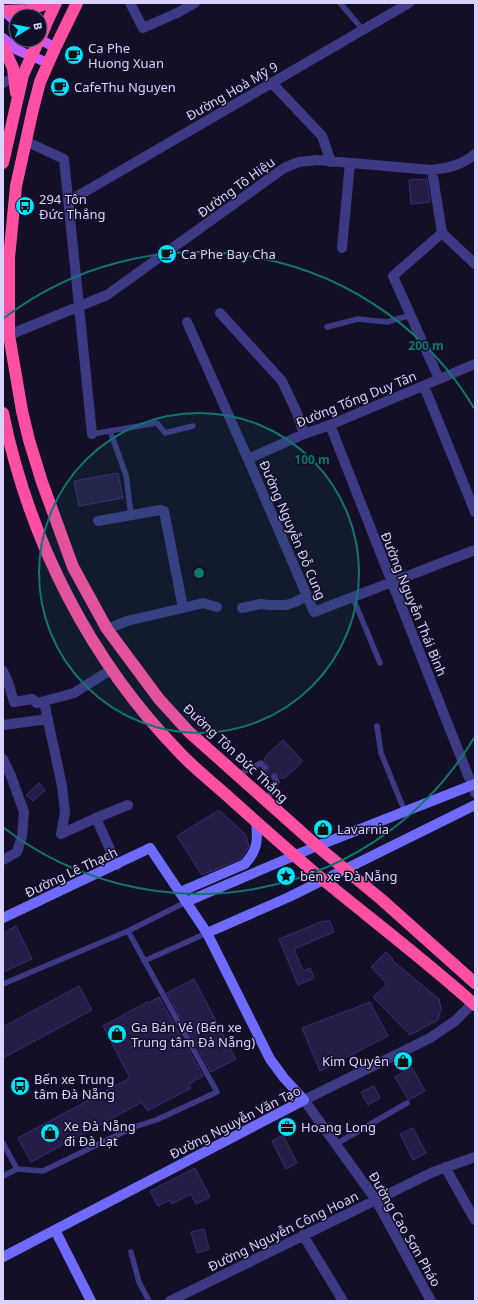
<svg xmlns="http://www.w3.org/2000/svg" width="478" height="1304" font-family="'Noto Sans',sans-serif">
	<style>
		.building { fill: #241b47; stroke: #3b2d73 }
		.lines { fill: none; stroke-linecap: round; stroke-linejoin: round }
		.lane { stroke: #3d3a85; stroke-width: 5.5 }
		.street { stroke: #3d3a85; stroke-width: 10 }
		.secondary { stroke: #6f6bff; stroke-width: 10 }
		.primary { stroke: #c25bff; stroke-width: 10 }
		.highway { stroke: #ff4fa3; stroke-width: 12 }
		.ring { fill: none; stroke: #0f766e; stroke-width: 2 }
		.labels { text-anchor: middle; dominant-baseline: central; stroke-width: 3; stroke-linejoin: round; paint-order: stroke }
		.poi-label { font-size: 13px; fill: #d9d4ff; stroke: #130f26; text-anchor: start }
		.street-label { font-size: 13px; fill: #d9d4ff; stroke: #130f26 }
		.centre { fill: #0f766e; stroke: #130f26; stroke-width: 2 }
		.ring-label { font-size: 12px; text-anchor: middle; font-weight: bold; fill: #0f766e; stroke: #130f26; stroke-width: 3; stroke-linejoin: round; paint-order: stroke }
	</style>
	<rect width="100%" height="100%" fill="#130f26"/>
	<path class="building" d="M427,179L430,202L411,204L409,180Z
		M118,473L123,498L79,506L74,481Z
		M283,740L303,761L285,778H279L276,774L274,773L272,774L270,777H265V772L268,771L269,768L265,761V757Z
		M39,783L45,790L33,801L26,795Z
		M219,810L246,835L249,846L241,859L202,875L177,836Z
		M323,921H330L334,932L294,949L303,971L310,968L314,978L298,985L279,939Z
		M16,926L32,959L3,972V933Z
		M386,952L393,959L392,960L439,999L441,1009L438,1020L410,1035L373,997L387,984L371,967Z
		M194,979L236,1059L211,1072L167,993Z
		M79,986L92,1010L3,1058V1027Z
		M159,997L203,1076L189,1084L191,1088L147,1111L142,1102L31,1162L18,1138L130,1078L103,1026L147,1002L148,1003Z
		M370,1002L388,1036L320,1071L302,1028Z
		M412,1067L425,1091L409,1100L408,1099L395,1077Z
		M374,1086L380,1098L368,1105L361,1092Z
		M413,1128L426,1153L413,1160L400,1134Z
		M283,1135L297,1163L286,1169L272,1141Z
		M195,1168L210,1197L196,1204L191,1194L172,1204L170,1200L158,1206L150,1191Z
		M204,1229L209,1249L197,1253L191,1232Z"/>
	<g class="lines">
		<path class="lane" d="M340,3L363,30
			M327,327L358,319L387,322L411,315
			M110,431L126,475L131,515
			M92,434L157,423L165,433L193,426
			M353,598L380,663
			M377,726L381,753L405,812
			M238,775L261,763L265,768
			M266,801L277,782L274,777
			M144,961L207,933
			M3,984L128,931L186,902
			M3,1143L17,1169L43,1171L134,1127L156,1120L217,1092L128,931
			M336,1144L407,1103
			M3,1176L17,1169
			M131,1252L139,1282L149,1301"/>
		<path class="street" d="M130,3L143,28L177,13L195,3
			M3,83L14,78
			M272,83L322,136L331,162
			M25,141L64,159L92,434
			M432,170L442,233L475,264
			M69,201L409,3
			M342,248L350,163
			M220,313L282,381L297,413L304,434
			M187,322L248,459L314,612L475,550
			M9,335L107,295L284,168L299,162L317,160L432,170C447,168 463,165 475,154
			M439,379L393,276L442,233
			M424,386L475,512
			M330,425L475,793
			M248,459L304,434L330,425L475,364
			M98,521L160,510L164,511L183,608L203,603L217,607
			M242,608L260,604L270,605H286L295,602L307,596
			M107,629L127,621L183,608
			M3,671L8,682L14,702L32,699L37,703L74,693L112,669
			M44,702L62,786L65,812L61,834
			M3,725L48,719
			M3,759L11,776L24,812L22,836L17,852L3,860
			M96,818L128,805
			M61,834L96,818L117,865
			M445,1167L475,1220
			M303,1235L343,1301
			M170,1301L433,1172L475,1157
			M431,1301L376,1200L304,1100L430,1038L455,1021L473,1003"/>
		<path class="secondary" d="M180,892L245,864C258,849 258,840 256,822
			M186,902L317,846L475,784
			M3,918L150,848L207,933L270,1059L284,1078L304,1100L3,1257
			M207,933L289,897L475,805
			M55,1230L91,1301"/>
		<path class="primary" d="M3,10L16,22
			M3,38L17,50L48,63
			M40,39L55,48"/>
		<path class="highway" d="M77,3L55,48L40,82L33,109L16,186L9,258V335L22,411L29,440L42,482L73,567L107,629L159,699L189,732L317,846L382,900L475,983
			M4,11L28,10L48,3
			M40,39L47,22L56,3
			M3,46L13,68L16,93
			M3,163L23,75L39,40
			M3,413C29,540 90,661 181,754C197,771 216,785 233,801C262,827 291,853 321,878C372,920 426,961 475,1005"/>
	</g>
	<circle cx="199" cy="573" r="160" fill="#0f766e" fill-opacity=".12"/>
	<g class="ring">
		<circle cx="199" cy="573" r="160"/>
		<path d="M474 738A321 321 0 0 1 4 828M4 318A321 321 0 0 1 474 408"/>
	</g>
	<defs>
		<g id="cafe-disc" transform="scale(1)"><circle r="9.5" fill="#00e5ff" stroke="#130f26"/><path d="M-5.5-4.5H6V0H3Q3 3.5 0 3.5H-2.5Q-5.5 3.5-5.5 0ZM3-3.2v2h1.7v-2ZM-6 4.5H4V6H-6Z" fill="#111"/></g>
		<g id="bus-disc" transform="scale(1)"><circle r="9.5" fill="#00e5ff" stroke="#130f26"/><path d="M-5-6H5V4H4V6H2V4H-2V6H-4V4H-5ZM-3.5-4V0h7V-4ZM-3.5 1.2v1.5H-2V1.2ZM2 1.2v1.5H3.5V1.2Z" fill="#111"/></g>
		<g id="shop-disc" transform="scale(1)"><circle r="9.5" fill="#00e5ff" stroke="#130f26"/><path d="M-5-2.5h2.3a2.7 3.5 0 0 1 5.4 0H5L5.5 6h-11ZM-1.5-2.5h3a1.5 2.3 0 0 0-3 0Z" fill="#111"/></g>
		<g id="sight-disc" transform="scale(1)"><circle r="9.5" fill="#00e5ff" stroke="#130f26"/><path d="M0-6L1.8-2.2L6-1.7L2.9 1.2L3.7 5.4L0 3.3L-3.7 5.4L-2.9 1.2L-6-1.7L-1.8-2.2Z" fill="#111"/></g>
		<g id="office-disc" transform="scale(1)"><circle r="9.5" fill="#00e5ff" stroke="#130f26"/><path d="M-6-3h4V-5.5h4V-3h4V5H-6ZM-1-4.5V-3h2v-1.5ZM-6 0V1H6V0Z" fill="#111"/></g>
	</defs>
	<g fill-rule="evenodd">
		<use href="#cafe-disc" x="74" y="55"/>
		<use href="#cafe-disc" x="60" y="87"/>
		<use href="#bus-disc" x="25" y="206"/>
		<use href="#cafe-disc" x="167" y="254"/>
		<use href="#shop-disc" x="323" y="829"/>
		<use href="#sight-disc" x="286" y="876"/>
		<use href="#shop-disc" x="117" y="1034"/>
		<use href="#shop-disc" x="403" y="1061"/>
		<use href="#bus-disc" x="20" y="1086"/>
		<use href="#office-disc" x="287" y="1127"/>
		<use href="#shop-disc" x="50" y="1133"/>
	</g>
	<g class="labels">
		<g class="poi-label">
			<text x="88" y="48">Ca Phe<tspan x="88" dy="15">Huong Xuan</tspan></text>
			<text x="74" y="87">CafeThu Nguyen</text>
			<text x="39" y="199">294 Tôn<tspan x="39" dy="15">Đức Thắng</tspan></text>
			<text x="181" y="254">Ca Phe Bay Cha</text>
			<text x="337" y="829">Lavarnia</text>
			<text x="300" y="876">bến xe Đà Nẵng</text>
			<text x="131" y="1027">Ga Bán Vé (Bến xe<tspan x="131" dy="15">Trung tâm Đà Nẵng)</tspan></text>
			<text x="389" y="1061" text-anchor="end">Kim Quyên</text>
			<text x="34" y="1079">Bến xe Trung<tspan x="34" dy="15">tâm Đà Nẵng</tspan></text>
			<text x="64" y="1126">Xe Đà Nẵng<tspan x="64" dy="15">đi Đà Lạt</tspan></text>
			<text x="301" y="1127">Hoang Long</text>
		</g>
		<g class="street-label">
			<text transform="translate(232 91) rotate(-30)">Đường Hoà Mỹ 9</text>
			<text transform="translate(236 187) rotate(-36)">Đường Tô Hiệu</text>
			<text transform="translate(356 399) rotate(-22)">Đường Tống Duy Tân</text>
			<text transform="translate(293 530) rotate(67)">Đường Nguyễn Đỗ Cung</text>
			<text transform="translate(414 604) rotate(68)">Đường Nguyễn Thái Bình</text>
			<text transform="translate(236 753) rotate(43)">Đường Tôn Đức Thắng</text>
			<text transform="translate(71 872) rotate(-25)">Đường Lê Thạch</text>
			<text transform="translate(235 1122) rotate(-27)">Đường Nguyễn Văn Tạo</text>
			<text transform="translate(405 1229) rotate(60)">Đường Cao Sơn Pháo</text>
			<text transform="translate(283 1231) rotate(-26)">Đường Nguyễn Công Hoan</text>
		</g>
	</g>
	<circle cx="199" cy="573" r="6" class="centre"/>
	<g class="ring-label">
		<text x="426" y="350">200 m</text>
		<text x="312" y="464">100 m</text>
	</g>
	<rect width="478" height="1304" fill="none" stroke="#d9d4ff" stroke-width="8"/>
	<g transform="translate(28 28) rotate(79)"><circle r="19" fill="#130f26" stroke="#625e7d"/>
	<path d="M0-3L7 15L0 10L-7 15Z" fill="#00e5ff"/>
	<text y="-6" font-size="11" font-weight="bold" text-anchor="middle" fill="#d9d4ff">B</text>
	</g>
</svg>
